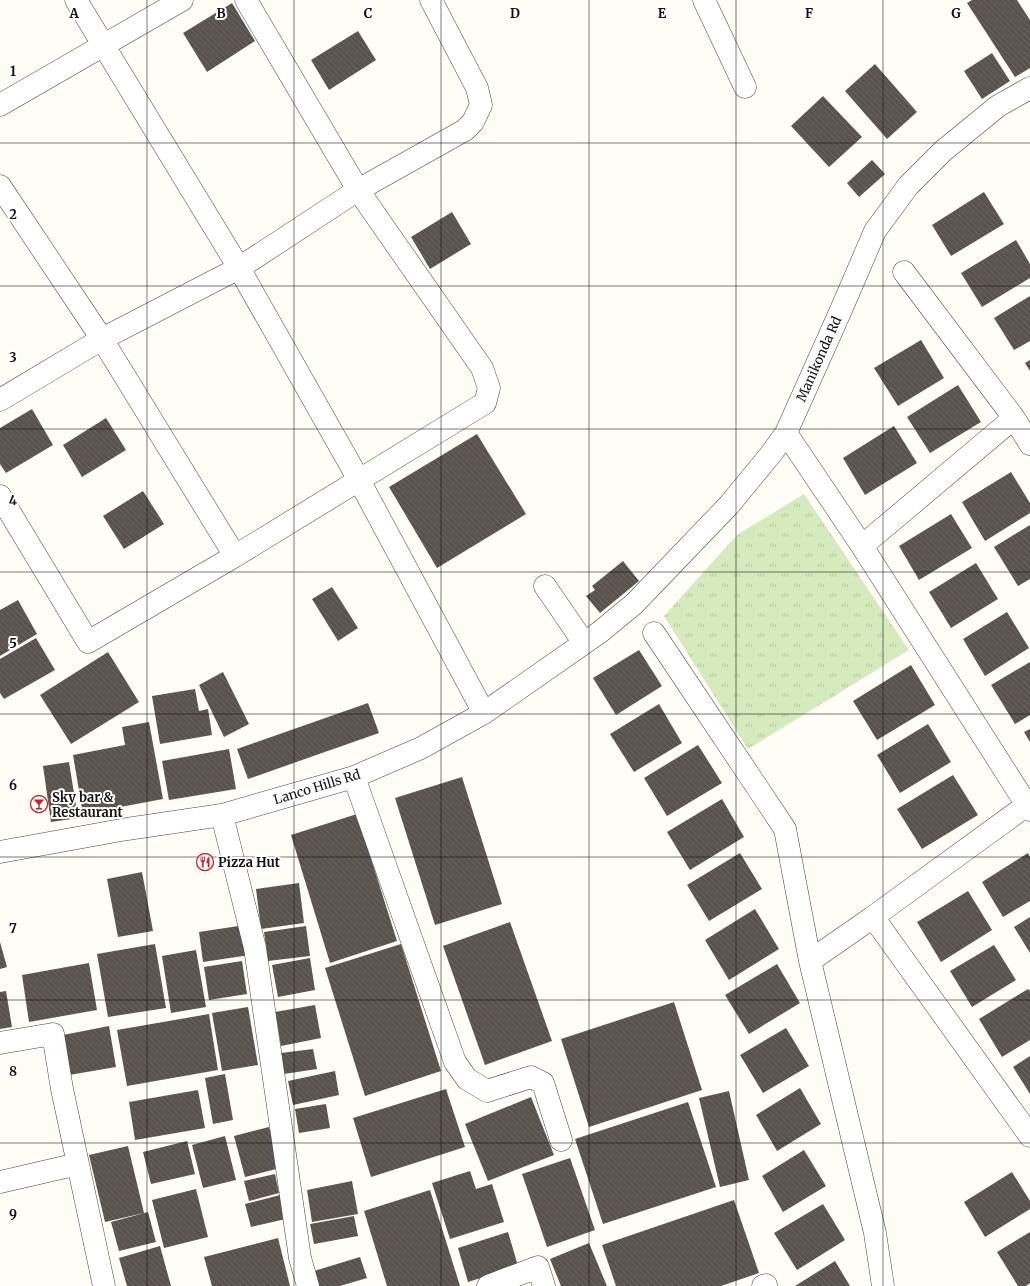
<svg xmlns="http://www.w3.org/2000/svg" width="1030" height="1286" font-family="Merriweather,serif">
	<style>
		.park { fill: url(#park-tufts) }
		.building { fill: url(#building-back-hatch) }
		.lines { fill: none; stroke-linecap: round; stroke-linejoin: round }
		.minor-casing { stroke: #444; stroke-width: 23 }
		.minor { stroke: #fff; stroke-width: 22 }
		.grid { fill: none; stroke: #111; stroke-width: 1; stroke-opacity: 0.55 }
		.labels { text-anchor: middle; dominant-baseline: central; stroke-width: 4; stroke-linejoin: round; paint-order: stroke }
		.street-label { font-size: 13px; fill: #111; stroke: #fff }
		.poi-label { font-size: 13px; font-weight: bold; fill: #111; stroke: #fff; text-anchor: start }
		.grid-label { font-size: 13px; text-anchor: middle; font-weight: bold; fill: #111; stroke: #fff; stroke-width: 4; stroke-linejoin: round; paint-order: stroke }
	</style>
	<defs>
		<pattern id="park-tufts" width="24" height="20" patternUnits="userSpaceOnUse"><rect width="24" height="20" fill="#d5ebbd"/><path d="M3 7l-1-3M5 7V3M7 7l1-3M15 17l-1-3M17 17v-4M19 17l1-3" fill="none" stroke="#b6c8a1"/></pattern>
		<pattern id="building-back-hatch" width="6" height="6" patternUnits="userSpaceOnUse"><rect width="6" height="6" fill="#5a524d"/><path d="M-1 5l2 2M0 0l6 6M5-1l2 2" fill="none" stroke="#6d6662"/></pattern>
	</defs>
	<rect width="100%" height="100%" fill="#fffdf5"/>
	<path class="park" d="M804,494L909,650L748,749L664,616L737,535Z"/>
	<path class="building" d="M972,0H1017L1030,20V68L1015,77L967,3Z
		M232,3L255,41L207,72L183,33Z
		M358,31L376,60L329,90L311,60Z
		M992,53L1010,81L982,99L964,71Z
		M875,64L917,112L887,139L845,91Z
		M823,96L862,137L829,167L791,126Z
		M872,160L885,174L859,197L847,183Z
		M984,192L1004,224L951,256L932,225Z
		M452,212L471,244L430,269L411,237Z
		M1016,240L1030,264V278L982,307L961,273Z
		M1030,296V341L1014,350L994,318Z
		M921,340L944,378L898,406L874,368Z
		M1030,360V371L1025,363Z
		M958,385L981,422L930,453L907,417Z
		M32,409L53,445L6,473L0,464V428Z
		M106,418L126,450L82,477L63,445Z
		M894,426L917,463L865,495L843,458Z
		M477,434L526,514L437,568L389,487Z
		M1011,472L1030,503V513L985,541L962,502Z
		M143,491L164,524L124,549L103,516Z
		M951,514L972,548L919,580L899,546Z
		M1030,525V579L1018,586L994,547Z
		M623,561L639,581L600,613L586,596L595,590L592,586Z
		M976,563L998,599L951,628L929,592Z
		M332,587L358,628L338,641L312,599Z
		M18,600L37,634L0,656V610Z
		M1007,612L1029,648L985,676L963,639Z
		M36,638L55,670L4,699L0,693V659Z
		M639,650L662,686L616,715L593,678Z
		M108,652L139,702L71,744L40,695Z
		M1030,662V715L1015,724L991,685Z
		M911,665L935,705L877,740L853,701Z
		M223,672L249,724L224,737L199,685Z
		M195,689L199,711L208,709L212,735L160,744L152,696Z
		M368,703L379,733L248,779L237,749Z
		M659,704L682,743L634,772L610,734Z
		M149,722L163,799L83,814L73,755L125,745L122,727Z
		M928,724L951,762L900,793L877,755Z
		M1030,729V742L1024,732Z
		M698,745L722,783L667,816L644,778Z
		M229,749L236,789L169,800L162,761Z
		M69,762L78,818L51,822L43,766Z
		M953,775L978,815L922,849L897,809Z
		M462,777L502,904L435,925L395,798Z
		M722,799L744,837L690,870L667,832Z
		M357,814L397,941L330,963L291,835Z
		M740,853L762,889L709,921L687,885Z
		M1028,853L1030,857V901L1003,917L982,882Z
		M142,872L153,931L118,937L107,879Z
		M299,883L304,923L261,929L256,889Z
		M968,891L992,930L941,962L917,922Z
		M755,909L779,949L729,980L705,940Z
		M1030,917V953L1014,927Z
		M510,922L552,1041L485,1065L443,946Z
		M245,925L250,955L203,962L199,932Z
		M306,926L310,956L268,961L264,932Z
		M0,942L7,967L0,969Z
		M155,944L166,1008L108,1017L97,954Z
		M401,944L441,1071L365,1096L325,968Z
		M994,945L1016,980L972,1007L950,971Z
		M196,950L206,1007L171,1013L162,956Z
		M310,958L315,990L278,997L272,965Z
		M242,961L247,994L209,1000L204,967Z
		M89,963L97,1010L29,1022L22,975Z
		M777,964L800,1003L749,1034L725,995Z
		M1028,989L1030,991V1040L1002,1057L979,1019Z
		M6,991L12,1027L0,1029V992Z
		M674,1002L702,1090L589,1127L561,1039Z
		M315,1005L321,1038L281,1046L275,1012Z
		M248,1007L258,1065L222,1071L212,1013Z
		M209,1014L218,1070L127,1086L117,1030Z
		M109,1026L116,1067L69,1075L63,1035Z
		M786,1028L809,1066L763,1093L740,1055Z
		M313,1049L317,1069L284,1074L281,1053Z
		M1030,1056V1094L1013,1067Z
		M335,1071L339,1095L293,1105L288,1081Z
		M225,1074L233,1120L213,1124L205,1078Z
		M800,1088L821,1124L777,1151L756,1115Z
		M446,1089L465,1147L371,1177L353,1118Z
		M198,1090L205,1128L135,1140L129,1102Z
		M729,1091L749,1180L720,1187L699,1098Z
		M531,1097L554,1155L488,1181L465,1124Z
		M688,1102L716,1187L603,1224L575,1139Z
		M326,1104L330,1128L299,1133L295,1109Z
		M269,1127L280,1168L245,1177L234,1136Z
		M225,1136L236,1180L203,1188L192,1145Z
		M187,1141L195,1174L151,1184L143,1152Z
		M128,1146L144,1213L105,1222L89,1155Z
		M804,1150L826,1186L783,1212L762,1176Z
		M570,1158L595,1230L547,1247L522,1174Z
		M470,1171L476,1189L492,1184L504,1222L450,1239L432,1183Z
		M1012,1172L1030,1201V1209L985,1237L964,1202Z
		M275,1174L279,1193L249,1201L244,1181Z
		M352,1181L358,1214L312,1222L307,1190Z
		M196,1189L208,1237L164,1248L152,1200Z
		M430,1190L460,1286H387L364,1211Z
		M284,1194L290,1218L251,1227L245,1204Z
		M734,1200L759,1273L721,1286H616L602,1245Z
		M823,1204L845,1240L797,1270L774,1233Z
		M148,1212L156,1242L119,1251L111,1222Z
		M354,1216L358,1236L314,1244L310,1224Z
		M508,1232L518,1266L468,1282L458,1248Z
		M1030,1232V1283L1026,1286H1018L997,1252Z
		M278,1238L290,1286H212L204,1257Z
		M589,1243L607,1286H561L550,1259Z
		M160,1246L171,1286H127L119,1258Z
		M360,1257L367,1278L340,1286H319L314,1271Z
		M835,1261L850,1286H795Z"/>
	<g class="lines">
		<g class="minor-casing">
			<path id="minor" d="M76,0L239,268L359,480L484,713
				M704,0L745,87
				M0,105L182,0
				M0,186L102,339L239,268L358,190L465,130L473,122L481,105L477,88L431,0
				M904,272L1014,418L1030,444
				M0,400L102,339L235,556L88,642L0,496
				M786,433L862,546L1030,810
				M862,546L1014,418
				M235,556L485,403L489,388L482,368L358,190L246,0
				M545,586L584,643
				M654,633L785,829L810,961
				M354,777L455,1062L467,1079L487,1091L531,1077L543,1083L561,1140
				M1027,805L873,917L1030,1136
				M222,815L255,948L300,1258L308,1286
				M0,852L127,829L222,815L354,777L421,748L484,713L600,632L634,604L729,505L771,454L786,433L841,310L875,231L908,186L943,151L998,106L1030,88
				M873,917L810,961L875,1233L883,1286
				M0,1043L53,1034L62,1089L104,1286
				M0,1182L78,1164
				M488,1286L538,1267L544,1286
				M763,1286L766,1285"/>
		</g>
		<use href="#minor" class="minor"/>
	</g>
	<path class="grid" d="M147,0V1286M294,0V1286M441,0V1286M589,0V1286M736,0V1286M883,0V1286M0,143H1030M0,286H1030M0,429H1030M0,572H1030M0,714H1030M0,857H1030M0,1000H1030M0,1143H1030"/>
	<defs>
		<g id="bar-ring" transform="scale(0.9)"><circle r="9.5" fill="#fff" stroke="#c4262e" stroke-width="1.5"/><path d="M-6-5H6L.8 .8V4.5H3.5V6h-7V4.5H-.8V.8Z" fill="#c4262e"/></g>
		<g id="restaurant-ring" transform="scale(0.9)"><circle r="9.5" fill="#fff" stroke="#c4262e" stroke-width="1.5"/><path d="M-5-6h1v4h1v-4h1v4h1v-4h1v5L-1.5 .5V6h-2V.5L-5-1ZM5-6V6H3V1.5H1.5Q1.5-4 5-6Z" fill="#c4262e"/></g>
	</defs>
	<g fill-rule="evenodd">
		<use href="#bar-ring" x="39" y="804"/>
		<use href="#restaurant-ring" x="205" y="862"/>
	</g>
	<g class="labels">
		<g class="street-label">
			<text transform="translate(819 359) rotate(-66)">Manikonda Rd</text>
			<text transform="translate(317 787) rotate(-17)">Lanco Hills Rd</text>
		</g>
		<g class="poi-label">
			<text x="52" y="797">Sky bar &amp;<tspan x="52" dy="15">Restaurant</tspan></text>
			<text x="218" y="862">Pizza Hut</text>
		</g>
	</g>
	<g class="grid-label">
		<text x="74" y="18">A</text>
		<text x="221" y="18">B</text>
		<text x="368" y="18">C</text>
		<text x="515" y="18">D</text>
		<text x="662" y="18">E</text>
		<text x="809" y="18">F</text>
		<text x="956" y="18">G</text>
		<text x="13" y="76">1</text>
		<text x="13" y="219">2</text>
		<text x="13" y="362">3</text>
		<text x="13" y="505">4</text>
		<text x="13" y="648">5</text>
		<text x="13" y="790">6</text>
		<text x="13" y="933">7</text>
		<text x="13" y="1076">8</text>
		<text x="13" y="1219">9</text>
	</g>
</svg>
